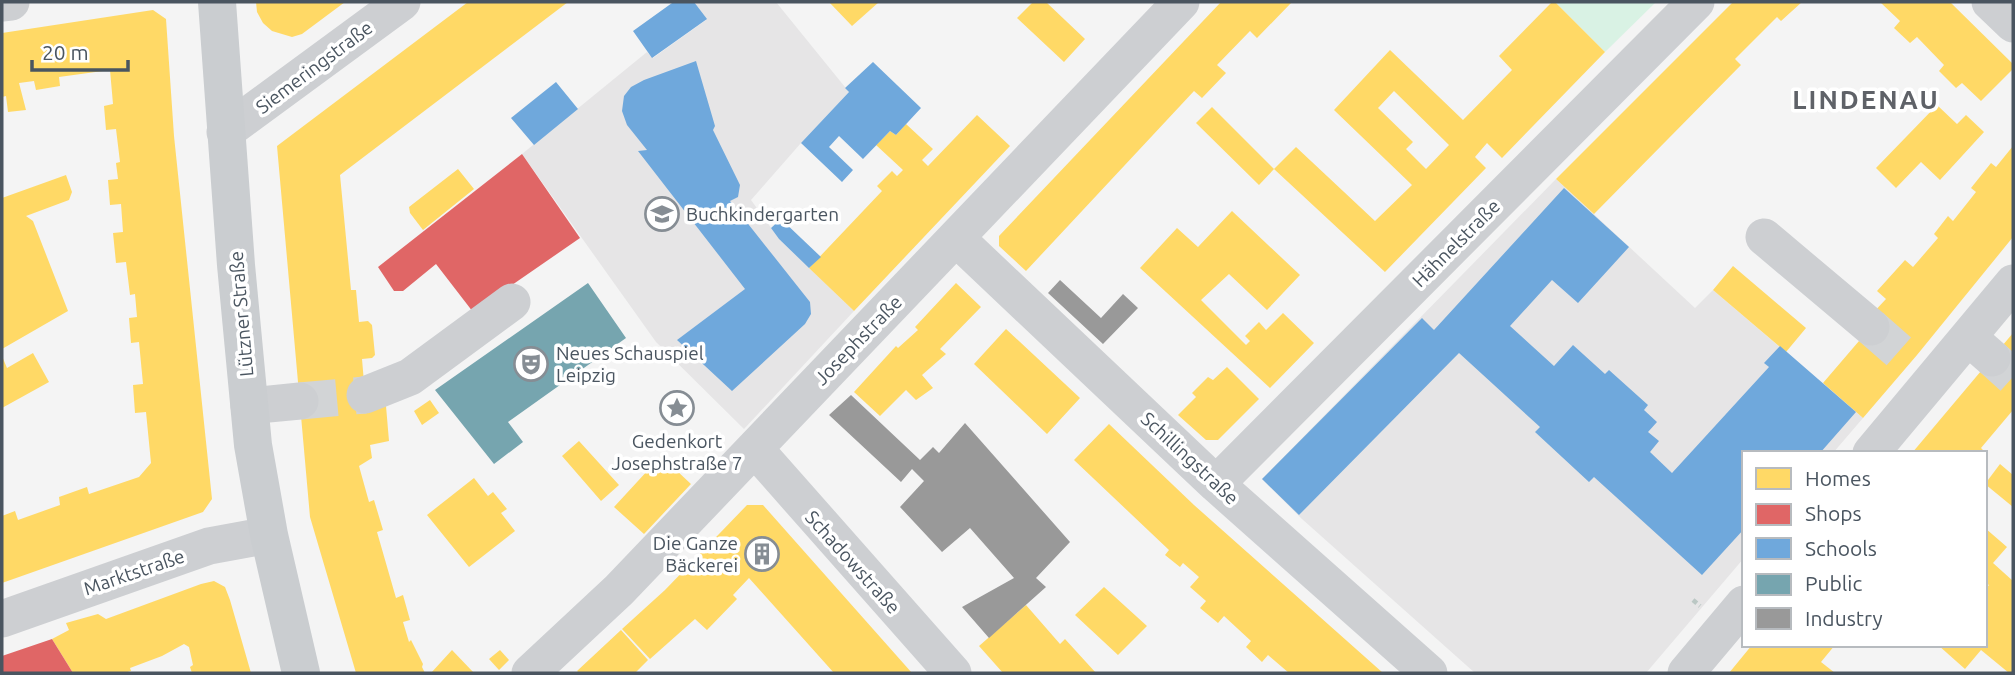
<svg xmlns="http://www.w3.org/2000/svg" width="2015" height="675" font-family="Ubuntu,sans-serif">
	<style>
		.education { fill: #e6e5e6 }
		.green { fill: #d9f2e4 }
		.homes { fill: #ffd966; fill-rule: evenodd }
		.shops { fill: #e06666 }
		.schools { fill: #6fa8dc }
		.public { fill: #76a5af }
		.industry { fill: #999 }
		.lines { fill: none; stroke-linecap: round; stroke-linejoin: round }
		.minor-tunnel { stroke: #d2d4d6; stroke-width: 37; stroke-dasharray: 37 18; stroke-linecap: butt }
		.path { stroke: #bbc7c4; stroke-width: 4.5; stroke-dasharray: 5 3.5; stroke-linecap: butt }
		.minor { stroke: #cdcfd2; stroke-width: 37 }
		.major { stroke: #cacdd0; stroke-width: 38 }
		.labels { text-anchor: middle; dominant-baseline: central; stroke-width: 7; stroke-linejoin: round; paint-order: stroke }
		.street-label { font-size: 19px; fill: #4a5560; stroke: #fff }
		.poi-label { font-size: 19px; fill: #4a5560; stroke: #fff; text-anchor: start }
		.district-label { font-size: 26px; font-weight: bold; letter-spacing: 2px; fill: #5f6268; stroke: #fff }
	</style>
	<rect width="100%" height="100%" fill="#f4f4f4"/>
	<path class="education" d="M694,2H776L849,92L801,143L751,200L779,239L854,311L744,429L656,342L522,154L647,52L653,58L706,20Z
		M1556,179L1695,308L1713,290L1863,418L1833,453H1744V558L1646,673H1475L1302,519L1262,479Z"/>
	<path class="green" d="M1555,2H1656L1605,52Z"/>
	<path class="homes" d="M256,2H345L302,34L292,37L272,31L263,23L257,12Z
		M468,2H568L340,175L351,290H356L359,322L368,321L372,325L375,355L372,358L362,359L366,406H386L389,441L370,445L372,458L359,466L369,502L374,500L383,530L377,532L396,598L403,595L410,620L403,622L409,642L411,640L423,664L422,667L425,673H356L310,517L277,146Z
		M829,2H879L852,26Z
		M1033,2H1046L1085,39L1064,62L1017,18Z
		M1221,2H1292L1257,38L1250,31L1217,65L1226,73L1202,98L1194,91L1026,271L999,246V236Z
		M1552,2H1555L1605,52L1502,158L1487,143L1475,157L1486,168L1385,272L1274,169L1296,147L1375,221L1412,185L1334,110L1390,50L1463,120L1512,70L1499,56ZM1394,91L1449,145L1426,169L1406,149L1413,142L1378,108Z
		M1733,2H1802L1781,21L1777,17L1735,59L1741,65L1594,214L1556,179Z
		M1880,2H1950L2013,64V69L1981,101L1962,83L1956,88L1939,71L1944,65L1917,37L1910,43L1894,28L1900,21Z
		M153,10L166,19L174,136L212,499L203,512L2,583V516L15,511L18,520L60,505L59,497L87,487L89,494L139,477L151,463L146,412L135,413L133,385L143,384L139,342L131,343L129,318L137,317L135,294L130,295L126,262L116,263L113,233L123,232L121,204L110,205L108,180L118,179L116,163L120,162L116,129L106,130L104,106L113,104L110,70L59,77L60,86L36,90L34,81L19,83L26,110L8,112L6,96L2,97V33Z
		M1937,105L1957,124L1966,115L1984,132L1940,180L1921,162L1896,188L1876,168Z
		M1212,107L1274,169L1259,185L1196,123Z
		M977,115L1010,146L854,311L809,268L882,191L877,186L892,171L897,176L903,170L876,145L890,131L896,135L906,124L933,149L922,160L928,166Z
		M2013,146V237L1917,355L1863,418L1823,383L1877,320L1871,315L1886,299L1877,291L1905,260L1913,267L1938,238L1934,234L1948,216L1953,221L1976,192L1971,188L1991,163L1996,167Z
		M458,169L474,189L423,230L410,213L409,207Z
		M66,175L72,192L69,200L26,216L33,221L68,311L2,349V198Z
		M1232,211L1300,275L1267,310L1229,274L1201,300L1246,345L1250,341L1245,336L1259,322L1266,330L1283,313L1314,343L1270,388L1140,268L1177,228L1198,247Z
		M1733,266L1806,328L1786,352L1713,290Z
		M956,283L981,307L940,349L946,354L922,375L933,388L916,400L906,390L880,416L854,392L896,346L898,348L918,330L915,327Z
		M1006,329L1080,398L1047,434L974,364Z
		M2013,333V410L1981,448L1986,453H1912Z
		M33,353L49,382L2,408V356L7,368Z
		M1227,367L1259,399L1218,440H1206L1178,415L1196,397L1192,393L1208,377L1213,380Z
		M430,400L439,413L422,425L414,411Z
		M1109,424L1194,505L1383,673H1289L1268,655L1262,662L1246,647L1251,641L1224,616L1218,623L1200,608L1206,601L1190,587L1199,577L1183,563L1180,567L1165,555L1169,550L1074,460Z
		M579,441L619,485L601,501L562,456Z
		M661,456L691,484L644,534L614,507Z
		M2000,464L2013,475V507L1985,484Z
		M474,478L488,496L493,492L507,509L501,513L515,531L469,567L427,515Z
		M747,505H763L912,673H834L749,578L733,595L737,599L707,630L695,619L650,659L622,629L665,590Z
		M1985,528L2007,547L1993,563L2013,581V673H2009L1981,650L1965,669L1938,645H1985V589L1989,585L1985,583Z
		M214,581L225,587L230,600L251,673H192L190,667L193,665L189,647L184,644L162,656L130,668L131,671L124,673H73L52,639L69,630L66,623L98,614L106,619L201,584Z
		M1104,587L1147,626L1118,655L1075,615Z
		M1026,605L1060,644L1065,639L1096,673H1003L979,646Z
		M621,630L648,660L635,673H579L577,671Z
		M1752,645H1835L1821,662L1835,673H1729Z
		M452,650L474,673H431Z
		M500,650L509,660L499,670L489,659Z"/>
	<path class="shops" d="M522,154L580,238L473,312L436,264L403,291H394L378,267Z
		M52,639L73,673H2V656Z"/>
	<path class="schools" d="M670,2H694L707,19L652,58L633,31L672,3Z
		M696,61L715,126L713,130L740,185L738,197L730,201L810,302L811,314L805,324L732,391L677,340L745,289L638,151L647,150L627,125L622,111L624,96L631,87L644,80Z
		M873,62L921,108L896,135L890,131L863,159L839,136L829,147L853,170L842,182L801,143L849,92L845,88Z
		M556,82L578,109L534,145L511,118Z
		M1564,188L1629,247L1578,303L1552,280L1510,326L1554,366L1573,345L1605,374L1609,370L1648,405L1644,410L1657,422L1648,432L1659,441L1650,452L1672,473L1769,367L1764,363L1780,346L1856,412L1820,453H1744V529L1702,575L1594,477L1589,482L1535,432L1540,427L1459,353L1299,515L1262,479L1422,318L1434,330Z
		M781,219L821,257L809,268L779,239L771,228Z"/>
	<path class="public" d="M588,283L626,338L508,422L523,442L494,464L435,390Z"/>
	<path class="industry" d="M1060,280L1101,318L1123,294L1138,308L1103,344L1048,293Z
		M851,395L920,460L933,447L939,453L965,423L1070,542L1036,578L1046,587L989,638L962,607L1014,578L970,528L942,552L900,507L924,481L912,469L901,482L829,415Z"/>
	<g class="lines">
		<path class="minor-tunnel" d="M1871,327L1911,362
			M1992,358L2013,377
			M300,401L365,395"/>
		<path class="path" d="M1693,600L1700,606"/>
		<path class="minor" d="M1990,2L2013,24
			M2,3L11,2
			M225,132L402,2
			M1764,237L1871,327
			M956,238L1216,484L1429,673
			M1968,337L1992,358
			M365,395L410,377L512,302
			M249,406L300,401
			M755,449L953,673
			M1871,453L2013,283
			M1216,484L1696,2
			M2,619L209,546L269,535
			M530,673L619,590L1181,2
			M1686,673L1744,604"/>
		<path class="major" d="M217,2L236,265L253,445L269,535L301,673"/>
	</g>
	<defs>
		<g id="school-ring" transform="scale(1.75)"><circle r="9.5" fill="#fff" stroke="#868d94" stroke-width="1.5"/><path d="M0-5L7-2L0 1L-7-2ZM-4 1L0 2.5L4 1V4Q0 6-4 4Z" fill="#868d94"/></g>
		<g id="theatre-ring" transform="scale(1.75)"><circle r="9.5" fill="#fff" stroke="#868d94" stroke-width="1.5"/><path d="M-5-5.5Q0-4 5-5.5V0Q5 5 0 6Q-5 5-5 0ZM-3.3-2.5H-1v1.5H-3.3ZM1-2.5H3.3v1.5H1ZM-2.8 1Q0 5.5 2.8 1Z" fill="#868d94"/></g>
		<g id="sight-ring" transform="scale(1.75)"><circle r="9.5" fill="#fff" stroke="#868d94" stroke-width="1.5"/><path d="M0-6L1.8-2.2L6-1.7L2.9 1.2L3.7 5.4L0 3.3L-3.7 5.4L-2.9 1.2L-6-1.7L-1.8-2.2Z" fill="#868d94"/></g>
		<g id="building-ring" transform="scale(1.75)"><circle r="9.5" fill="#fff" stroke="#868d94" stroke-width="1.5"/><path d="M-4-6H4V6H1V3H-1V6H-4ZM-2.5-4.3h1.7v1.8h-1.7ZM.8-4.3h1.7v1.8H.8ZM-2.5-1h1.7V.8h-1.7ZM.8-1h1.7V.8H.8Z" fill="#868d94"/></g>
	</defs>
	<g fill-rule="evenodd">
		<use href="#school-ring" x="662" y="214"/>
		<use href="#theatre-ring" x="531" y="364"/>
		<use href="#sight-ring" x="677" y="408"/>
		<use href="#building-ring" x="762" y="554"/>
	</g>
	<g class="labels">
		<g class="street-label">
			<text transform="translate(314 67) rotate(-37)">Siemeringstraße</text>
			<text transform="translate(1456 243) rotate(-45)">Hähnelstraße</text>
			<text transform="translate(241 314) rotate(-95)">Lützner Straße</text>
			<text transform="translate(858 340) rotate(-46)">Josephstraße</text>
			<text transform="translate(1190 458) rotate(43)">Schillingstraße</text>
			<text transform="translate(853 562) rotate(48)">Schadowstraße</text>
			<text transform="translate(134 572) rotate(-19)">Marktstraße</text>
		</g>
		<g class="poi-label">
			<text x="686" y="214">Buchkindergarten</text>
			<text x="556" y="353">Neues Schauspiel<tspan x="556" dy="22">Leipzig</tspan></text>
			<text x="677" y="441" text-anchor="middle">Gedenkort<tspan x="677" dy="22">Josephstraße 7</tspan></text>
			<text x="738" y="543" text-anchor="end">Die Ganze<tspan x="738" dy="22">Bäckerei</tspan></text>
		</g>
		<g class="district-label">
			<text x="1866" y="99">LINDENAU</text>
		</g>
	</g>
	<rect width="2015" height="675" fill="none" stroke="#4a5560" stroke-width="7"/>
	<rect x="1742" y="451" width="245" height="196" fill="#ffffff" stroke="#b7bbbf" stroke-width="2"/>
	<rect x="1756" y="468" width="35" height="21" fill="#ffd966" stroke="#b7bbbf" stroke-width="2"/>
	<text x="1805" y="486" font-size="21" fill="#4a5560">Homes</text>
	<rect x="1756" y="504" width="35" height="21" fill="#e06666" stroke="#b7bbbf" stroke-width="2"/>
	<text x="1805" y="521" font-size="21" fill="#4a5560">Shops</text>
	<rect x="1756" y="538" width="35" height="21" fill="#6fa8dc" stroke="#b7bbbf" stroke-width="2"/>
	<text x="1805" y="556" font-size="21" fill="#4a5560">Schools</text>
	<rect x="1756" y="574" width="35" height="21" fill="#76a5af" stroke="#b7bbbf" stroke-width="2"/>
	<text x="1805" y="591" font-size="21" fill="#4a5560">Public</text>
	<rect x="1756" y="608" width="35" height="21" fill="#999999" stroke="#b7bbbf" stroke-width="2"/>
	<text x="1805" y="626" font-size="21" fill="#4a5560">Industry</text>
	<path d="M32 60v10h96v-10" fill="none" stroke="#4a5560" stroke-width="3.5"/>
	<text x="42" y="60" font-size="21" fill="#4a5560" stroke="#ffffff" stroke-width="5" paint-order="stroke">20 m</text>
</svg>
